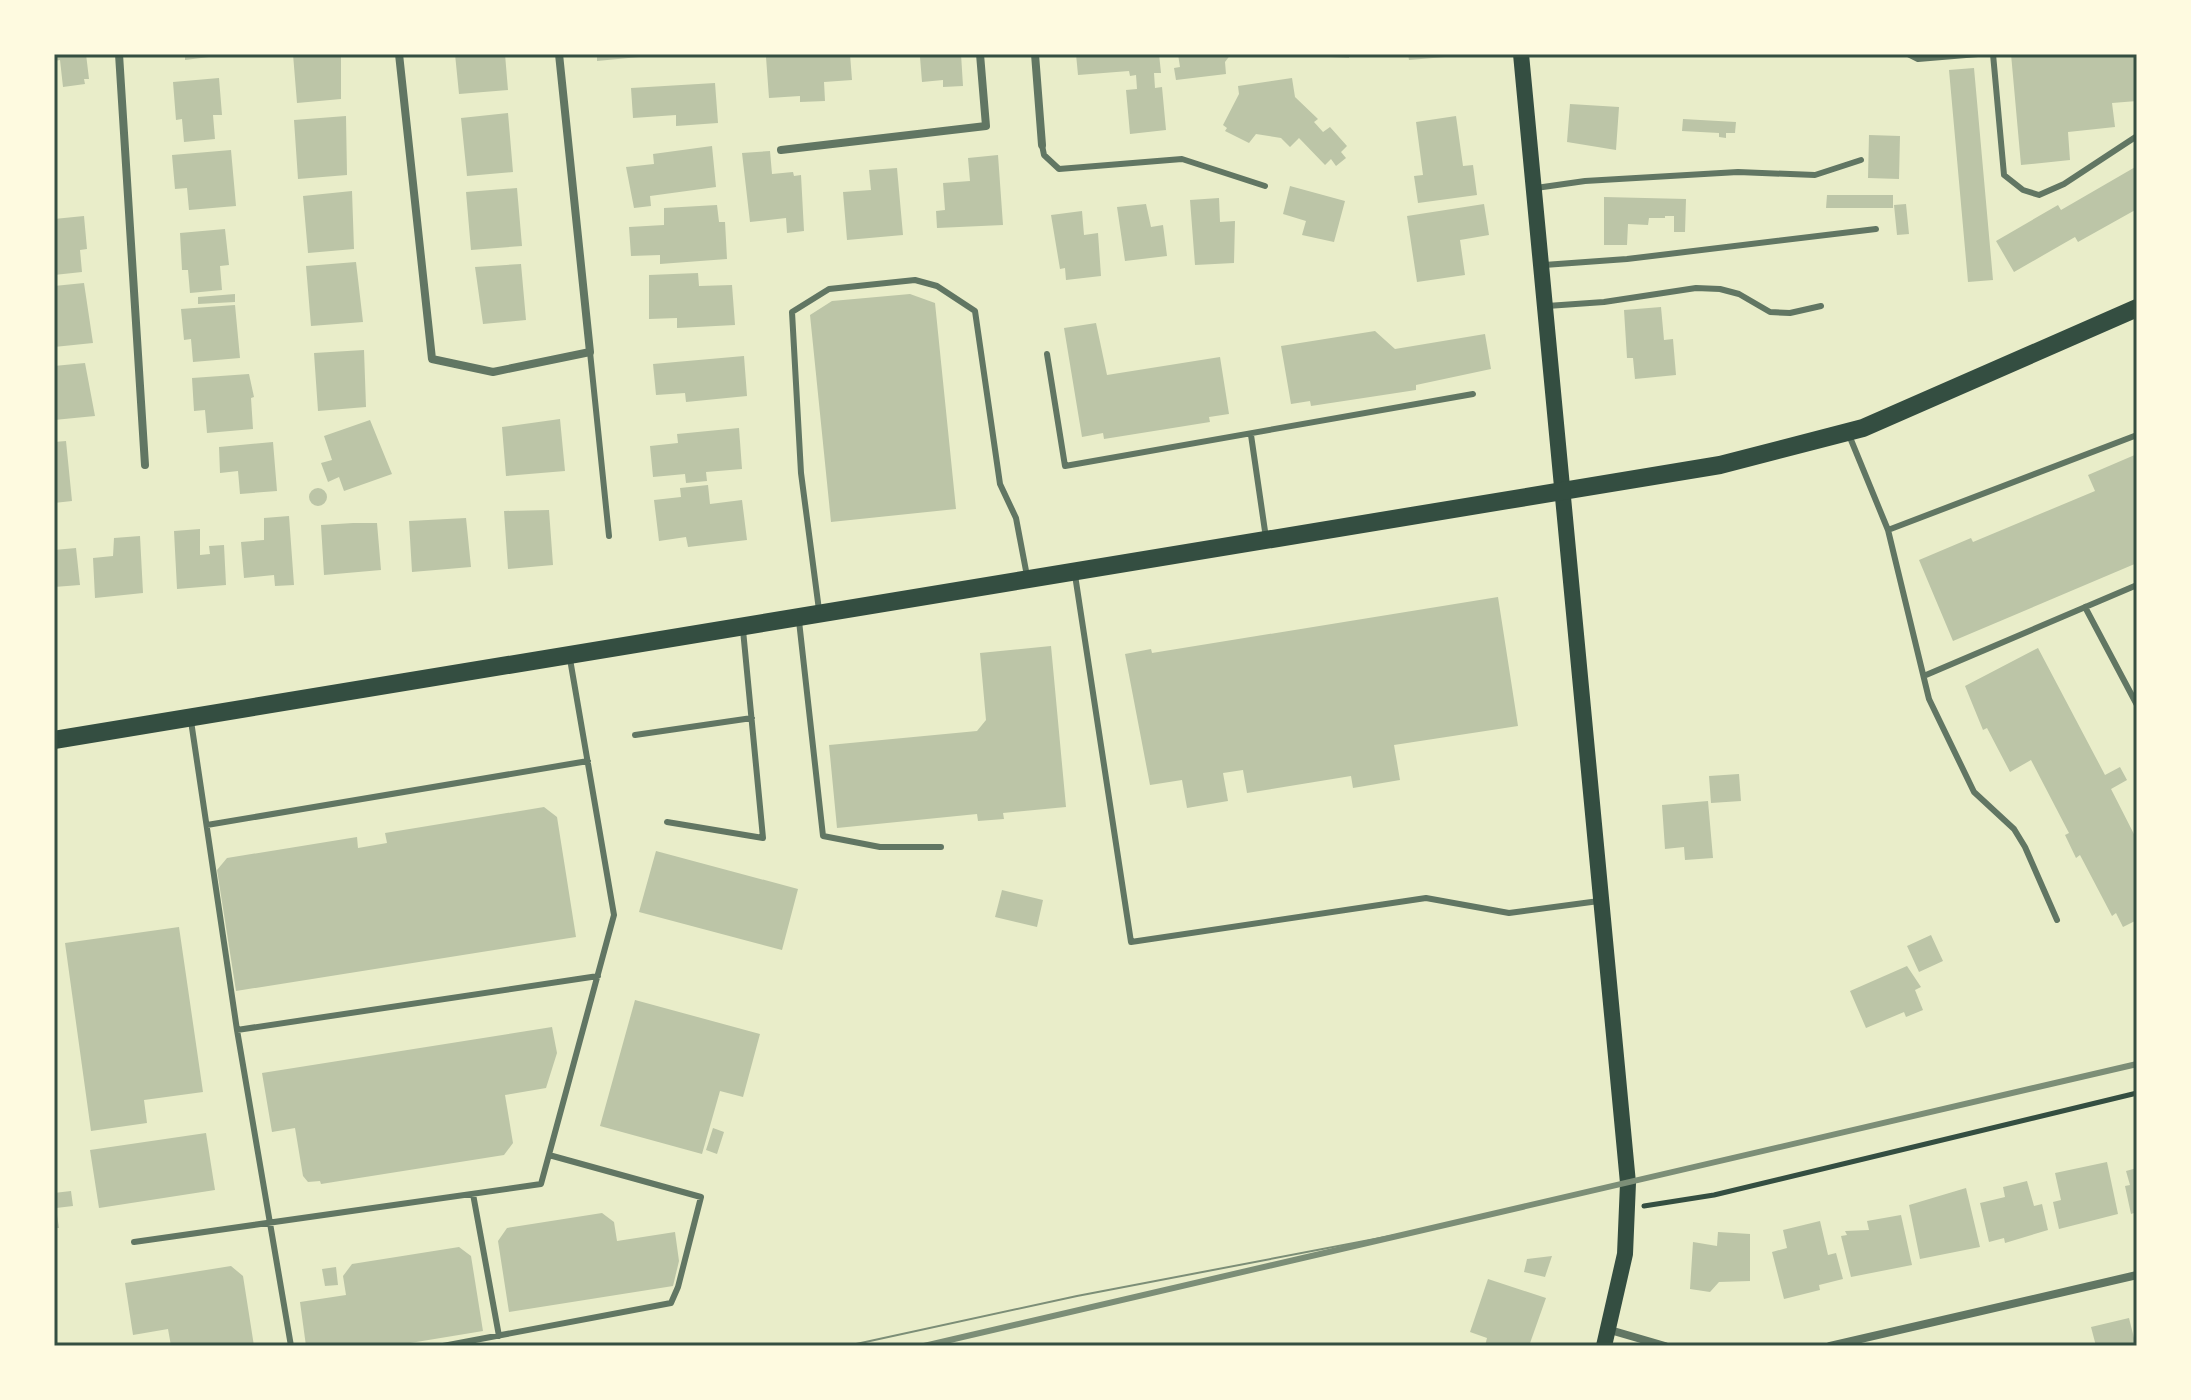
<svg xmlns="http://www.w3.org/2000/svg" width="2191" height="1400" font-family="'DejaVu Sans',sans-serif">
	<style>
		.building { fill: #bcc5a7 }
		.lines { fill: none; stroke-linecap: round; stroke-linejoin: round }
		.path { stroke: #344e41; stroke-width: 5 }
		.service { stroke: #617663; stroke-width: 6 }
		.minor { stroke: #617663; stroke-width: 8 }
		.secondary { stroke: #344e41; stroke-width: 16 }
		.primary { stroke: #344e41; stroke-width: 18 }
		.tram { stroke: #7c8e77; stroke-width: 2 }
		.rail { stroke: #7c8e77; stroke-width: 6 }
		.neatline { fill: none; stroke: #344e41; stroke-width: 3 }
	</style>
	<rect width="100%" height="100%" fill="#e9edc9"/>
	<path class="building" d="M54,54H86L89,79H84L85,84L63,87L60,60L54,61Z
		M185,54H217V56L185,60Z
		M293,54H341V99L297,103Z
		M455,54H505L508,90L459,94Z
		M597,54H638L639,57L597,61Z
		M850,54L852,80L824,82L825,101L800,102V96L769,98L766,57Z
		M928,54H961L963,86L943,87V80L922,82L920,57Z
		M1076,54H1159L1161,73H1154L1155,88L1162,87L1166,130L1130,134L1126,90L1137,89L1136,75L1130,76L1129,71L1078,75Z
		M1178,54H1231L1225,62L1226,74L1176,80L1174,68L1180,67Z
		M1312,54H1349V58L1312,56Z
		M1408,54H1457V56L1409,60Z
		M2011,54H2137V101L2112,103L2115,127L2068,132L2070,160L2021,165Z
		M1974,68L1993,280L1968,282L1949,70Z
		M219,78L222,115H213L215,139L184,142L182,119L176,120L173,82Z
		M1292,78L1295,97L1318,119L1314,122L1323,132L1330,127L1347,146L1341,152L1346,158L1336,166L1331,159L1325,165L1299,138L1290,147L1281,138L1256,134L1249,143L1225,131L1227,128L1223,125L1239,94L1238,86Z
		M715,83L718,123L676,126V115L633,118L631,88Z
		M1570,104L1619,107L1616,150L1567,142Z
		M508,113L513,172L467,176L461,118Z
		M346,116L347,175L298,179L294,120Z
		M1456,116L1463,166L1473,165L1477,195L1418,203L1414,176L1423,175L1416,122Z
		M1683,119L1736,122L1735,133H1726V138L1719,137V133L1682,131Z
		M1869,135L1900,136L1899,179L1868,178Z
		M712,146L716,187L650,196L651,206L634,208L626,167L654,164L653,154Z
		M231,150L236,206L189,210L187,188L175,189L172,155Z
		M770,151L772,174L793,172L794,176L801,175L804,231L787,233L786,218L750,222L742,153Z
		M998,155L1003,225L937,228L936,211L945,210L943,183L970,181L968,158Z
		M2137,166V209L2078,242L2075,237L2014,272L1996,241L2058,205L2061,210Z
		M897,168L903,235L847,240L843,192L871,190L869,170Z
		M1290,186L1345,201L1334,242L1302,235L1306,221L1283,214Z
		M517,188L522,246L471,250L466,192Z
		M352,191L354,249L308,253L303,196Z
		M1827,195H1893V208H1826Z
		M1604,197L1686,199L1685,232H1674V216H1665V218H1649L1648,225L1628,224L1627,245H1604Z
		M1219,198L1220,222L1235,221L1234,263L1195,265L1190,200Z
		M1146,204L1151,227L1163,225L1167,256L1125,261L1117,207Z
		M1484,204L1489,235L1460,240L1465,275L1417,282L1407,216Z
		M1906,204L1909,234L1897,235L1894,205Z
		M717,205L719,222H725L727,259L660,264V255L631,256L629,227L664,225V208Z
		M1082,211L1084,235L1098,233L1101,276L1066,280L1065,268L1060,269L1051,215Z
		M84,216L87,249L80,250L82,272L54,275V219Z
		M225,229L229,265L220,266L222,290L190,293L188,270H182L180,233Z
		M356,262L363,322L311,326L306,266Z
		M521,264L526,320L483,324L475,267Z
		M698,273L699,286L732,285L735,325L677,328V318L649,319V275Z
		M84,283L93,343L54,347V286Z
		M235,294V302L198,304V297Z
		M910,294L935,303L956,509L831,522L810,315L832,301Z
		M235,305L240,358L193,362L191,339L184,340L181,309Z
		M1661,307L1664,340L1673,339L1676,375L1635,379L1633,358H1627L1624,310Z
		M1096,323L1107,375L1220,357L1229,414L1209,417L1210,422L1104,439L1103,433L1082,437L1064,328Z
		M1375,331L1395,349L1485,334L1491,369L1416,385V390L1311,406L1310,401L1291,404L1281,346Z
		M364,350L366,407L318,411L314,353Z
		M744,356L747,396L686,402L685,393L656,395L653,364Z
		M85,363L95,416L54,420V366Z
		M249,374L254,397L251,398L253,429L207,433L205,410L194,411L192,378Z
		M560,419L565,471L506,476L502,427Z
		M370,420L392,474L344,491L339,477L328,482L321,463L332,460L324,436Z
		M739,428L742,469L706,472L707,481L686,483L685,474L653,477L650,446L678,443L677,434Z
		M66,441L72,501L54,503V442Z
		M273,442L277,491L240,494L238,471L220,473L219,447Z
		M2137,454V563L1953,641L1919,560L1971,538L1973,542L2095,491L2088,475Z
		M708,485L710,504L742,500L747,540L688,547L686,537L659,541L654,500L681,497L680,488Z
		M309 497a9 9 0 1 1 18 0a9 9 0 1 1-18 0Z
		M549,510L553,565L508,569L504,511Z
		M289,516L294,585L275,586L274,575L244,578L241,542L264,540V518Z
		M466,518L471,567L412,572L409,521Z
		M353,523H377L381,570L324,575L321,525Z
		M200,529V555L210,554L209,546L224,545L226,585L177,589L174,531Z
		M140,536L143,593L95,598L93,558L113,556L114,538Z
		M76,548L80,585L54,587V550Z
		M1498,597L1518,726L1394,745L1400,780L1353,788L1351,776L1247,793L1243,770L1223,773L1228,801L1187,808L1182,780L1150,785L1125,654L1151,649L1152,653Z
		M1051,646L1066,807L1003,813L1004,819L978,821L977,814L837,828L829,745L977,731L986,720L980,653Z
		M2038,648L2105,775L2120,767L2127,780L2111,789L2137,840V920L2123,927L2116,913L2112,916L2080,855L2076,858L2065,835L2069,833L2031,760L2010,772L1987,728L1983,730L1965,686Z
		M1739,774L1741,801L1711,803L1709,776Z
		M1708,801L1713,858L1685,860L1684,847L1665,849L1662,805Z
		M544,807L557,817L576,937L236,991L217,870L227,858L357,837L358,848L387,843L385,833Z
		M656,851L798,889L782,950L639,912Z
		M1002,890L1043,900L1037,927L995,917Z
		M179,927L203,1092L144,1100L147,1123L91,1131L65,943Z
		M1931,935L1943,961L1919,972L1907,946Z
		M1907,966L1921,987L1915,990L1923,1010L1906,1017L1904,1012L1866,1028L1850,991Z
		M635,1000L760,1034L743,1097L720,1091L702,1154L600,1126Z
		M552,1027L557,1053L546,1088L505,1095L513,1143L504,1155L321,1184L320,1181L308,1182L303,1176L295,1128L272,1132L262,1073Z
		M713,1128L724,1132L717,1154L706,1150Z
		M206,1133L215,1190L99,1208L90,1150Z
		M2107,1162L2118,1214L2059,1229L2053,1202L2061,1200L2055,1173Z
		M2137,1168V1212L2131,1214L2125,1186L2130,1185L2126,1171Z
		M2027,1181L2034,1206L2042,1204L2048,1230L2005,1243L2004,1238L1989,1242L1980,1203L2005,1197L2003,1187Z
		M1966,1188L1980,1247L1920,1259L1909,1205Z
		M71,1191L73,1206L56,1208L59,1228H54V1193Z
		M602,1213L614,1222L617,1241L675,1232L679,1261L673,1286L509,1312L498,1241L507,1228Z
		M1901,1215L1912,1265L1851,1277L1841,1236L1847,1235L1845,1231L1869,1230L1867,1221Z
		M1820,1221L1828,1255L1836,1253L1843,1279L1819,1285L1820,1290L1784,1299L1772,1252L1787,1248L1783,1230Z
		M1718,1232L1750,1234V1281L1719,1282L1710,1292L1690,1289L1693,1242L1717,1246Z
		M459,1247L471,1256L483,1331L392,1346H306L300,1302L346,1295L343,1276L352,1264Z
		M1552,1256L1545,1277L1524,1272L1527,1259Z
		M231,1266L243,1276L254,1346H171L168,1329L133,1335L125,1283Z
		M336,1267L338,1285L325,1286L322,1269Z
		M1488,1279L1546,1298L1529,1346H1485L1487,1338L1470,1332Z
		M2129,1318L2136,1346H2096L2091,1327Z"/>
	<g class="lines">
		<path class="path" d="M1644,1206L1714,1195L2137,1093"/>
		<path class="service" d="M1908,54L1918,59L1978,54
			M1993,54L2004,175L2023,190L2039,195L2064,184L2137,136
			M1042,145L1044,155L1059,169L1182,159L1265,186
			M1536,188L1585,181L1738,172L1815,175L1861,160
			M1544,265L1627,259L1876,229
			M1547,306L1604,302L1696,288L1720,289L1739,294L1770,312L1790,313L1821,306
			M590,352L609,536
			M1047,354L1065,466L1473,394
			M1251,435L1266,538
			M1849,435L1888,530L1929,699L1974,792L2014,829L2025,847L2057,920
			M1888,530L2137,435
			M1075,575L1131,942L1426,898L1509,913L1599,901
			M2085,607L2137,705
			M819,610L801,473L792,312L829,289L915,280L937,286L975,311L1000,484L1016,518L1027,576
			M799,621L823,836L880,847H941
			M1926,675L2137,585
			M191,721L237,1030L291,1346
			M635,735L752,718
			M667,822L763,838L743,630
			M207,825L588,761
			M237,1030L598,976
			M473,1194L499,1336
			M134,1242L541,1184L614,915L570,659
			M443,1346L671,1303L678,1287L701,1197L549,1155"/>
		<path class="minor" d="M119,54L145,465
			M399,54L432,359L493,372L590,352L559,54
			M1035,54L1042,145
			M781,150L986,126L980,54
			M1610,1330L1665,1346
			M1830,1346L2137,1275"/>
		<path class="secondary" d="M1521,54L1628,1183L1625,1254L1604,1346"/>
		<path class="primary" d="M54,740L1720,465L1863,428L2137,308"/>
		<path class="tram" d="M847,1346L1077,1296L1422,1230"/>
		<path class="rail" d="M924,1346L2137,1064"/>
	</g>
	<rect width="2191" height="1400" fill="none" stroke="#fefae0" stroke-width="112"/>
	<rect x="56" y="56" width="2079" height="1288" class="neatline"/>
</svg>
